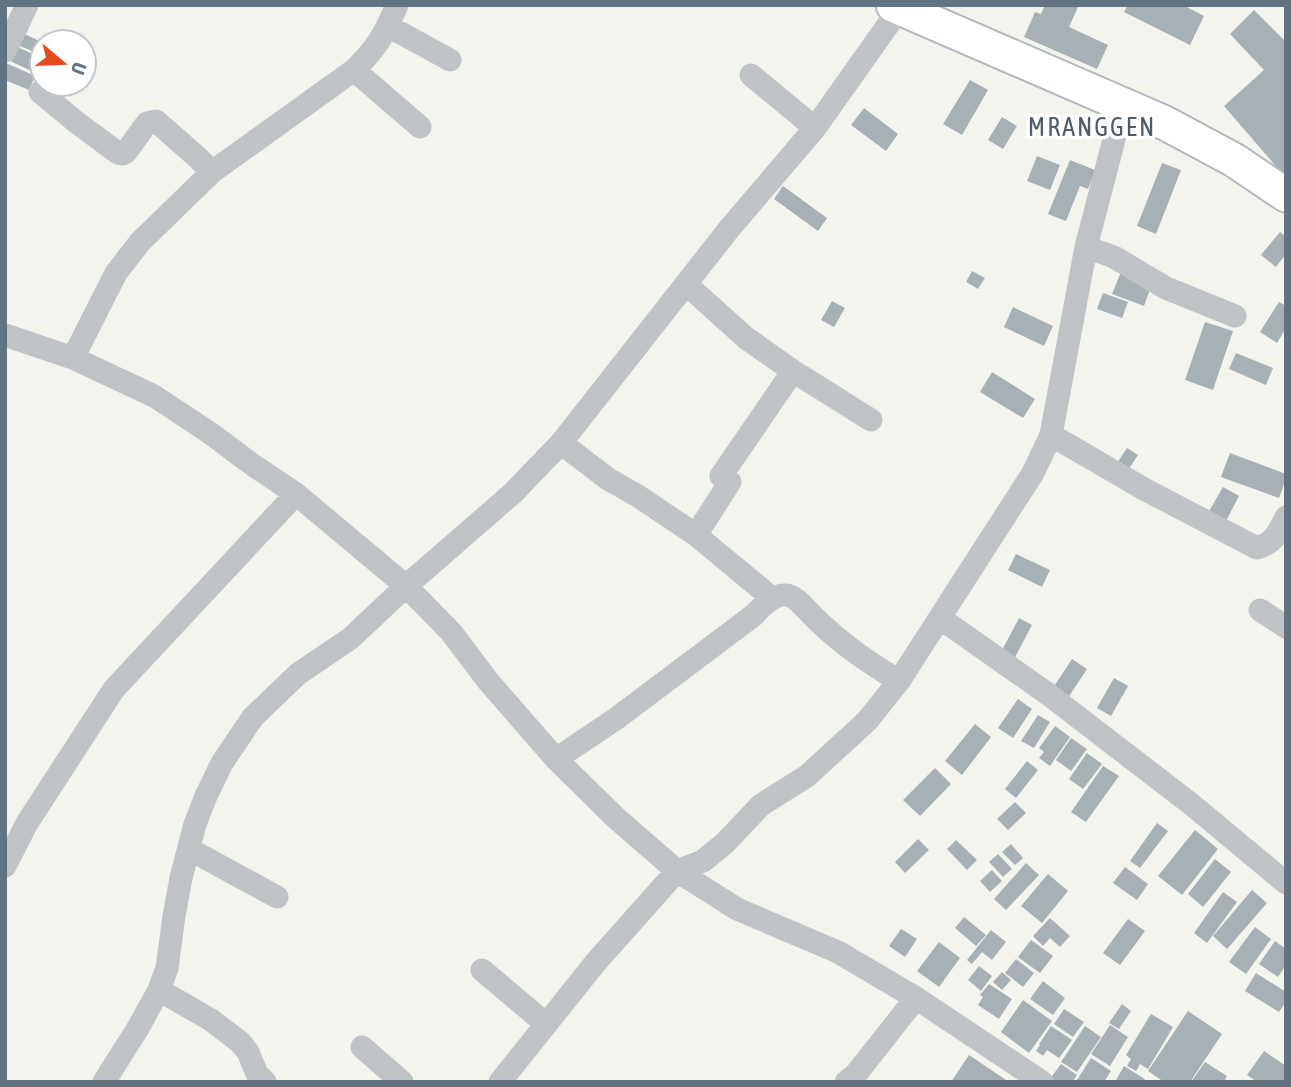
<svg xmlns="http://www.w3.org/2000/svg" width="1291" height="1087" font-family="'Asap Condensed',sans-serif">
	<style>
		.building { fill: #a7b0b4 }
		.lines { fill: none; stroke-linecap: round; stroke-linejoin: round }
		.secondary-casing { stroke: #b1b7bb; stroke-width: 37 }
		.minor { stroke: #bfc3c6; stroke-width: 23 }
		.secondary { stroke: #fff; stroke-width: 33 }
		.labels { text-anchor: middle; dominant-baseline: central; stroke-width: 7; stroke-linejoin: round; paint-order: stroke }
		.quarter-label { font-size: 26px; letter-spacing: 2px; fill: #505d66; stroke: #fff }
	</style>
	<rect width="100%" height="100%" fill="#f4f4ef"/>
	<path class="building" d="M1045,5H1079L1069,27L1108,45L1097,69L1024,37L1035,12L1041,14Z
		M1128,5H1183L1204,16L1190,45L1124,12Z
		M1254,10L1286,42V178L1224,106L1264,70L1230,34Z
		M20,32L42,42V55L15,44Z
		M15,46L42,58V65L38,74L8,60Z
		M6,63L35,76L29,90L5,80Z
		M970,80L988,90L962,135L943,124Z
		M864,108L898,134L886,151L851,125Z
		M1002,117L1017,126L1003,149L988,140Z
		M1037,156L1060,165L1050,190L1027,181Z
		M1070,160L1095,170L1088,189L1080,186L1066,221L1048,214Z
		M1162,163L1181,170L1156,234L1137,226Z
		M783,186L827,218L818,231L774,199Z
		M1280,232L1286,237V254L1276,267L1261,255Z
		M972,271L985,278L978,289L966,282Z
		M1121,272L1152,284L1144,306L1112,294Z
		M1103,293L1128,302L1122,318L1097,309Z
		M832,301L845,308L834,327L821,320Z
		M1279,302L1286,306V328L1277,343L1260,332Z
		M1013,307L1053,326L1044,346L1004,327Z
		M1205,322L1233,331L1213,390L1185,380Z
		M1236,353L1273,368L1266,385L1229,369Z
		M992,372L1035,399L1023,418L980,392Z
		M1127,448L1138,455L1126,473L1115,466Z
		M1230,453L1286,474V479L1279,498L1221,477Z
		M1223,487L1239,496L1225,523L1208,513Z
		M1016,554L1050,570L1042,587L1008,570Z
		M1019,618L1032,625L1013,661L1000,654Z
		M1072,659L1087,669L1068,698L1053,688Z
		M1114,678L1128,686L1111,716L1097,708Z
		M1018,699L1032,709L1013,738L998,728Z
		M1038,715L1050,722L1034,748L1021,741Z
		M975,724L991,737L962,775L945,761Z
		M1055,726L1070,737L1050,766L1039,758L1044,752L1039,748Z
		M1071,738L1087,749L1071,771L1056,760Z
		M1087,753L1102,764L1083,789L1069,779Z
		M1027,761L1038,770L1016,798L1005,789Z
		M1103,766L1119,776L1086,822L1071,812Z
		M935,768L951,784L920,816L903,800Z
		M1015,802L1026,813L1008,830L997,819Z
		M1157,823L1168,831L1140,868L1130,861Z
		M1195,830L1218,849L1182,895L1158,876Z
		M918,839L929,850L905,873L895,862Z
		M956,840L977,860L967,870L947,849Z
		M1011,844L1023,858L1015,865L1002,852Z
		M998,854L1012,869L1003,877L989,862Z
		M1215,859L1231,872L1203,907L1188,894Z
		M1026,863L1039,875L1006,910L994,899Z
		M1125,867L1148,884L1137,900L1113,883Z
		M992,870L1002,881L990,892L980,881Z
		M1048,874L1068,891L1042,923L1021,906Z
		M1252,890L1267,903L1227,949L1213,936Z
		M1223,892L1237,902L1207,943L1194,933Z
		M964,917L986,935L976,946L955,928Z
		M1050,918L1070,936L1060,947L1050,938L1043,946L1033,936Z
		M1128,919L1145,931L1120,965L1103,953Z
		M1255,927L1271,939L1246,974L1229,962Z
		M901,929L917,939L905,957L889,946Z
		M991,930L1006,942L992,960L982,952L972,964L967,960Z
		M1031,940L1053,956L1040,973L1018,957Z
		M1275,941L1286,949V965L1278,977L1259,964Z
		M939,942L960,958L939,987L917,971Z
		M1016,959L1034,973L1023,987L1005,973Z
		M979,966L992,976L981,991L968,980Z
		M1002,972L1011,980L1002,990L993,982Z
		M1256,973L1286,992V1002L1279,1012L1245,991Z
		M1043,981L1065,998L1053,1015L1030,999Z
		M989,984L1012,999L999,1019L978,1005L983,997L980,995Z
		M1023,1000L1052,1021L1029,1053L1001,1032Z
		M1122,1004L1131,1011L1119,1029L1109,1023Z
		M1064,1009L1084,1022L1073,1037L1054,1024Z
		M1188,1011L1222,1034L1190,1082H1164L1148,1071Z
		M1151,1014L1173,1027L1148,1069L1140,1064L1136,1071L1127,1066L1131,1059L1126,1055Z
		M1110,1025L1128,1037L1110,1066L1091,1054Z
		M1051,1026L1072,1040L1059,1058L1047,1050L1043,1056L1036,1051L1040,1045L1039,1044Z
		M1085,1026L1101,1037L1077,1072L1061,1062Z
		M1264,1051L1286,1066V1076L1282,1082H1257L1247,1075Z
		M969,1055L1009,1082H951Z
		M1091,1058L1111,1071L1104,1082H1080L1077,1080Z
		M1205,1062L1227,1076L1224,1082H1191Z
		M1061,1064L1077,1075L1072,1082H1052L1049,1080Z
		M1124,1066L1145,1079L1143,1082H1115Z"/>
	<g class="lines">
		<g class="secondary-casing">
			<path id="secondary" d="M893,5L1165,123L1234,160L1286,195"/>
		</g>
		<path class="minor" d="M388,26L450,60
			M5,51L27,5
			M354,70L420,127
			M751,75L815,128
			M40,92L76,122L118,153L123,154L126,152L147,123L156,121L197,157L212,172
			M1086,247L1114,257L1166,288L1235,316
			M686,284L746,338L793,371L871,420
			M5,335L73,358L154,396L210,433L253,465L296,494L406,586L451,632L488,681L556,759L616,818L677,871L737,909L838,952L916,998L1042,1082
			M73,358L116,273L140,242L212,172L354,70C376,49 385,34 397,5
			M1051,435L1144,489L1257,548C1274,543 1279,532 1286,517
			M561,443L608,479L638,496L696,535L772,598
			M696,535L730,482L721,476L793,371
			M1260,610L1286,627
			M940,618L1048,694L1191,804L1286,883
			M556,759L617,718L754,615C762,606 773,594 786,595C797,596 807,611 815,618C841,644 868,662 899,681
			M189,849L277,897
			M5,866L27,823L114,689L296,494
			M482,970L546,1024
			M159,990L211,1020L240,1042L248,1052L257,1074L265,1082
			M362,1047L402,1082
			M104,1082L138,1028L159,990L167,968L174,916L181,878L195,824L206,796L222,763L253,717L298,674L351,638L406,586L513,493L561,443L729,229L815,128L900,8
			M500,1082L596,962L677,871L703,861L725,843L761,805L807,776L867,721L899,681L984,549L1033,473L1051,435L1086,247L1123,105
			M846,1082L856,1074L916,998"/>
		<use href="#secondary" class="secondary"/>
	</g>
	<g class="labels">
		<g class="quarter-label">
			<text x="1092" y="127">MRANGGEN</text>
		</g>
	</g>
	<rect width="1291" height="1087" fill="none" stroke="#627481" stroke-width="14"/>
	<g transform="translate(63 63) rotate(109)"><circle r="33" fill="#ffffff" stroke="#c0c7cd" stroke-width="2"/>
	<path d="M0-5L12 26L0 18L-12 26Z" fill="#e5491e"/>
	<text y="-10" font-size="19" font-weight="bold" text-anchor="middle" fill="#627481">U</text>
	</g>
</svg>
